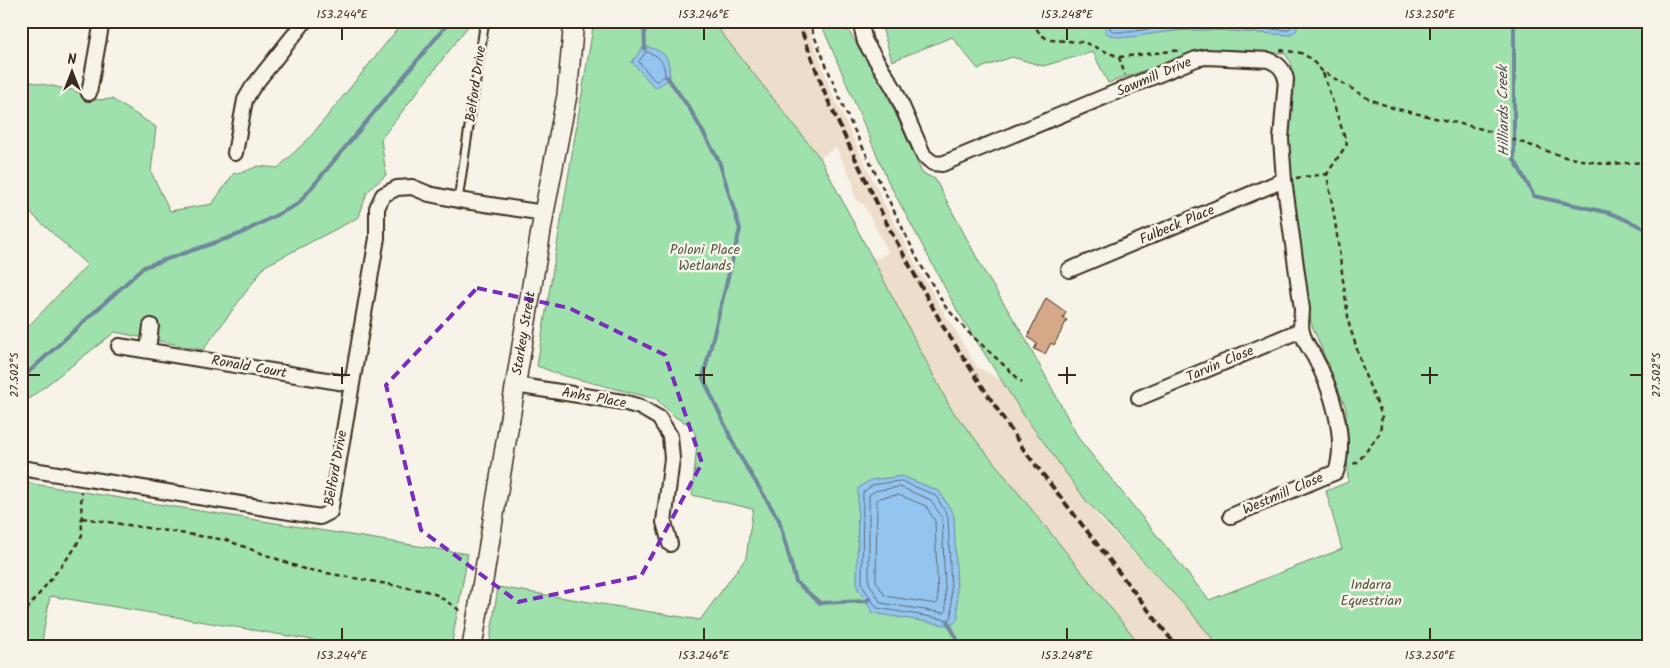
<svg xmlns="http://www.w3.org/2000/svg" width="1670" height="668" font-family="Kalam,sans-serif">
	<style>
		.built { fill: #edddcb }
		.green { fill: #9fe1ac; stroke: #6d8665 }
		.water { fill: #94c5f0; stroke: #70879c }
		.lines { fill: none; stroke-linecap: round; stroke-linejoin: round }
		.shore { stroke: #5f6872; stroke-width: 1 }
		.stream { stroke: #70879c; stroke-width: 4 }
		.building { fill: #d5a987; stroke: #3b2a1e }
		.lane-casing { stroke: #3b2a1e; stroke-width: 11 }
		.street-casing { stroke: #3b2a1e; stroke-width: 18 }
		.secondary-casing { stroke: #3b2a1e; stroke-width: 22 }
		.path { stroke: #3b2a1e; stroke-width: 2.5; stroke-dasharray: 5 4; stroke-linecap: butt }
		.lane { stroke: #f7f3e8; stroke-width: 7 }
		.street { stroke: #f7f3e8; stroke-width: 14 }
		.secondary { stroke: #f7f3e8; stroke-width: 19 }
		.rail { stroke: #3b2a1e; stroke-width: 4; stroke-dasharray: 8 4; stroke-linecap: butt }
		.marked { fill: none; stroke: #7b2cbf; stroke-width: 4; stroke-dasharray: 10 6; stroke-linejoin: round }
		.ticks { fill: none; stroke: #3b2a1e; stroke-width: 2 }
		.labels { text-anchor: middle; dominant-baseline: central; stroke-width: 5; stroke-linejoin: round; paint-order: stroke }
		.street-label { font-size: 14px; fill: #3b2a1e; stroke: #f7f3e8 }
		.park-label { font-size: 14px; fill: #545842; stroke: #f7f3e8 }
		.water-label { font-size: 15px; font-style: italic; fill: #515152; stroke: #f7f3e8 }
		.neatline { fill: none; stroke: #3b2a1e; stroke-width: 2 }
		.ticks-label { font-size: 12px; text-anchor: middle; fill: #3b2a1e }
	</style>
	<rect width="100%" height="100%" fill="#f7f3e8"/>
	<filter id="ink" filterUnits="userSpaceOnUse"><feTurbulence type="fractalNoise" baseFrequency=".02" numOctaves="2"/><feDisplacementMap in="SourceGraphic" scale="10" xChannelSelector="R" yChannelSelector="G"/><feConvolveMatrix kernelMatrix="1 2 1 2 8 2 1 2 1" color-interpolation-filters="sRGB"/></filter>
	<g filter="url(#ink)">
		<path class="built" d="M712,21H806L833,96L885,205L920,272L977,367L1006,383L1039,438L1097,516L1190,611L1219,647H1142L1110,608L951,409L872,257L878,259L888,252L864,205L858,201L855,197L853,190L854,185L836,147L820,158Z"/>
		<path class="green" d="M404,21H472L381,139L386,175L367,192L359,217L265,266L203,350L115,332L21,405V334L87,265L21,204V80L72,90L93,100L112,99L156,127L151,172L170,211L212,204L234,173L244,172L258,166L278,168L311,136Z
			M594,21H712L820,158L951,409L1142,647H489L498,587L700,620L746,558L753,509L692,495L697,444L695,433L690,425L675,417L656,399L561,375L537,366Z
			M820,21H847L848,30L884,88L922,173L935,179L985,273L1024,336L1079,439L1209,600L1342,549L1326,491L1348,482L1346,408L1311,323L1287,143L1294,93L1291,62L1284,53L1201,51L1108,83L1093,52L1043,66L1012,57L978,69L952,37L892,61L880,21H1649V647H1219L1190,611L1087,502L1023,414L958,312L888,181Z
			M21,482L468,554L451,647H354L50,596L41,647H21Z"/>
		<path class="water" d="M1105,21H1297V30L1290,35C1247,33 1201,26 1158,33C1141,35 1119,42 1105,32Z
			M644,46C667,52 669,56 670,79L655,88L632,62Z
			M902,476L939,491L954,515L958,619L951,626L873,613L857,587L858,488L871,480Z"/>
		<g class="lines">
			<path class="shore" d="M1109,21L1110,29L1114,32H1129L1180,24L1288,30L1291,27L1292,21
				M646,52C660,55 665,62 665,76L657,81L654,80L639,62Z
				M901,481L935,495L948,516L952,616L949,620L877,608L862,585L863,492L873,485Z
				M900,487L931,500L942,518L946,611L944,613L881,603L869,583V495L875,491Z
				M899,495L926,506L935,521L938,602L936,604L885,596L876,581L877,500L879,498Z"/>
			<path class="stream" d="M644,21L645,49
				M1514,21V159L1534,196L1610,213L1649,230
				M667,77L690,109L719,161L740,229L703,378L738,453L779,520L796,582L820,603L866,601L869,599
				M21,379L144,267L240,234L298,204L450,21
				M948,622L961,647"/>
		</g>
		<path class="building" d="M1046,298L1066,312L1063,318L1067,320L1054,345L1051,343L1045,354L1034,349L1037,344L1028,337L1030,334L1029,333Z"/>
		<g class="lines">
			<g class="lane-casing">
				<path id="lane" d="M458,200L484,27"/>
			</g>
			<g class="street-casing">
				<path id="street" d="M860,21L865,42L895,90L924,156L933,163L942,164L1196,59L1206,57L1269,60C1278,64 1283,68 1286,79L1281,139L1284,180L1302,309C1302,316 1300,325 1302,332C1304,341 1309,348 1314,356C1331,387 1348,438 1336,472L1231,516
					M89,93L102,21
					M235,153L245,100L252,88L305,21
					M1069,270L1284,180
					M119,346L351,384
					M148,350L151,326
					M515,385L623,402L640,407L659,418L670,436L672,459L664,522L670,544
					M1139,398L1301,330
					M21,468L320,517L330,512L377,238V208L383,195L397,188L412,187L429,194L458,200L544,213"/>
			</g>
			<g class="secondary-casing">
				<g id="secondary">
					<path id="s1" d="M472,647L544,213L567,95L574,21"/>
				</g>
			</g>
			<path class="path" d="M808,21L845,111L919,262L945,306L968,332L1022,382
				M1032,21C1037,30 1040,36 1050,40L1083,42L1119,57L1182,50
				M1280,50L1301,53L1310,58L1322,71L1369,99L1393,108L1482,129L1565,157L1604,164L1649,162
				M1119,57L1125,75
				M1323,73L1347,144L1327,174L1335,221L1349,324L1365,375L1382,415L1380,433L1358,462L1351,465
				M1296,178L1327,174
				M82,518L226,540L304,569L426,591L437,595L461,611
				M21,617L73,551L82,535L81,491"/>
			<use href="#lane" class="lane"/>
			<use href="#street" class="street"/>
			<use href="#secondary" class="secondary"/>
			<path class="rail" d="M798,21L826,96L844,135L889,228L944,328L1024,450L1177,647"/>
		</g>
	</g>
	<path class="marked" d="M477,288L569,308L665,355L702,463L641,576L518,602L421,530L386,385Z"/>
	<path class="ticks" d="M342,28V40M704,28V40M1067,28V40M1430,28V40M342,367V384M704,367V384M1067,367V384M1430,367V384M28,375H40M333,375H350M695,375H713M1058,375H1076M1421,375H1438M1630,375H1642M342,628V640M704,628V640M1067,628V640M1430,628V640"/>
	<g class="labels">
		<g class="street-label">
			<text transform="translate(1154 77) rotate(-23)">Sawmill Drive</text>
			<text transform="translate(476 84) rotate(-82)">Belford Drive</text>
			<text transform="translate(1177 225) rotate(-23)">Fulbeck Place</text>
			<text stroke="none"><textPath href="#s1" startOffset="318">Starkey Street</textPath></text>
			<text transform="translate(1220 364) rotate(-23)">Tarvin Close</text>
			<text transform="translate(249 367) rotate(10)">Ronald Court</text>
			<text transform="translate(594 398) rotate(10)">Anhs Place</text>
			<text transform="translate(336 468) rotate(-80)">Belford Drive</text>
			<text transform="translate(1283 494) rotate(-23)">Westmill Close</text>
		</g>
		<g class="park-label">
			<text x="705" y="250">Poloni Place<tspan x="705" dy="16">Wetlands</tspan></text>
			<text x="1371" y="585">Indarra<tspan x="1371" dy="16">Equestrian</tspan></text>
		</g>
		<g class="water-label">
			<text transform="translate(1504 111) rotate(-91)">Hilliards Creek</text>
		</g>
	</g>
	<rect width="1670" height="668" fill="none" stroke="#f7f3e8" stroke-width="55"/>
	<g transform="translate(72 72)" stroke="#f7f3e8" stroke-width="4" paint-order="stroke">
	<path d="M0-4L9 19L0 12L-9 19Z" fill="#3b2a1e"/>
	<text y="-8" font-size="14" font-weight="bold" text-anchor="middle" fill="#3b2a1e">N</text>
	</g>
	<rect x="28" y="28" width="1614" height="612" class="neatline"/>
	<g class="ticks-label">
		<text x="342" y="18">153.244°E</text>
		<text x="704" y="18">153.246°E</text>
		<text x="1067" y="18">153.248°E</text>
		<text x="1430" y="18">153.250°E</text>
		<text transform="translate(14 375) rotate(-90)" y="4">27.502°S</text>
		<text transform="translate(1656 375) rotate(-90)" y="4">27.502°S</text>
		<text x="342" y="659">153.244°E</text>
		<text x="704" y="659">153.246°E</text>
		<text x="1067" y="659">153.248°E</text>
		<text x="1430" y="659">153.250°E</text>
	</g>
</svg>
